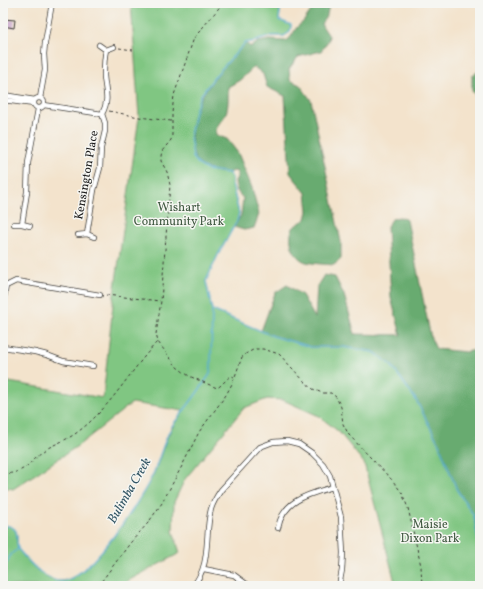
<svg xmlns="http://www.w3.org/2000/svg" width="483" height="589" font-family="Vollkorn,serif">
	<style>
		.green { fill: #80c682; stroke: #4e714f }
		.forest { fill: #68ab70; stroke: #426446 }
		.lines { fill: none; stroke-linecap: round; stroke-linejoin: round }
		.stream { stroke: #57afd4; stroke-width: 1.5 }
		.building { fill: #c59ec7 }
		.street-casing { stroke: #3c3a36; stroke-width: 6 }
		.path { stroke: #3c3a36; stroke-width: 1; stroke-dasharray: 3 3; stroke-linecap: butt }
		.street { stroke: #fff; stroke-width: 4.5 }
		.labels { text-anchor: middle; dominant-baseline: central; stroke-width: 3; stroke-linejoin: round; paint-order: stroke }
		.street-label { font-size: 12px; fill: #1c1c1c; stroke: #f6f6f2 }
		.park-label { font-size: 12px; fill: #3f5840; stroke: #f6f6f2 }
		.water-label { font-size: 13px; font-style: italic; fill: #345766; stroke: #f6f6f2 }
	</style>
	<rect width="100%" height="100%" fill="#f6f6f2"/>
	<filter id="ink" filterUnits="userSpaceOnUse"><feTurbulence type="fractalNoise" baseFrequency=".025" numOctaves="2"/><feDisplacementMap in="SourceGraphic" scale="8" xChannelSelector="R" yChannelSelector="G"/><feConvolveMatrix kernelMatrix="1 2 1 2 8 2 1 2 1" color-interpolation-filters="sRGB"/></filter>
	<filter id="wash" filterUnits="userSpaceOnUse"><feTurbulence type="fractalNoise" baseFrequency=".012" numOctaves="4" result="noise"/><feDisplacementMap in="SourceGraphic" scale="16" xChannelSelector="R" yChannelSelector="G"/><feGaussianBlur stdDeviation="0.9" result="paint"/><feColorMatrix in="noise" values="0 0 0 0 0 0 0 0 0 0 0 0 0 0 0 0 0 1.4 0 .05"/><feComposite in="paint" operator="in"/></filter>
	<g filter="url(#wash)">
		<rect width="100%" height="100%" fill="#f3e3cc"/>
		<path class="green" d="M131,3H281L279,20L291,25L290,32L284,36H271L256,41L245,43L216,75L201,95L208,170L229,173L232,178V184L239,213L237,221L218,255L206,281L212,310L273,336L311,347H343L374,352L392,366L416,400L439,444L457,490L474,516L480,552V586H396L364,463L339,432L319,416L283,400L267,399L244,408L185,479L174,502L173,531L180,553L118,586H3V525C22,527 15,536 18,549C27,560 43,579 58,581C89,584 142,498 154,473C160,458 164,442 172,428C175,422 180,416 184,411L132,403L79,445L13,489L3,487V381L103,398L114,295L139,117Z"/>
		<path class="forest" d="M321,3L329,4L327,15L321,24L329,36L328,41L321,51L298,57L289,69L290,80L300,85L311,100L341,242V259L334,265C325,264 314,264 306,262C293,258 287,239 293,228C296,224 302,222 306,219L308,211L306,193L290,173L285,96L267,87L263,74L254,67L240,80L228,87C228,95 229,105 226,113C223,122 215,123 216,135L227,139L238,153L252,188L259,214L254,228L244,230L234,227L241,215L243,198C237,193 236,189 235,181L237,177V172L234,171C225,175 210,171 202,166C195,162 193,155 192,148C185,103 218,74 245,43L251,47L258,42L269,40L286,41L290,38L297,27L303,22L313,8Z
			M480,70V100L472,91V76Z
			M400,217L407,220L431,338L436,349L466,352L480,349V552L474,516L457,490L439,444L416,400L392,366L374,352L343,347H311L273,336L261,331L275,293L287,285L302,295L315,318L317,286L324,275L335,277L344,295L355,334L401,335L391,298L387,226L393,218Z"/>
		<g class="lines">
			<path class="stream" d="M212,310L273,336L311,347H343L374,352L392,366L416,400L439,444L457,490L474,516L480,552
				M3,525C22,527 15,536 18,549C28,561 47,584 64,581C93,574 142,499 154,472C160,457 164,440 172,426C176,420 181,415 185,409C194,398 202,386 210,374L211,365L212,310L206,281L218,255L237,221L239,213L232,184V178L229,173L208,170L199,165L193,157L190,136L195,111L201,95L216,75L245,43L256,41L271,36H284L290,32L291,25L279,20L281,3
				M3,570L11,554L18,549"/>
		</g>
		<g id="blocks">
			<path class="building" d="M3,19L15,20L14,28L3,26Z"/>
		</g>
	</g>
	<g filter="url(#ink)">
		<use href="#blocks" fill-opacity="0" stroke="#3c3a36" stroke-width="1"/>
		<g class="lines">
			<g class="street-casing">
				<path id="street" d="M99,45L106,50L114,47
					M3,95L35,100
					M34 103a5 5 0 1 1 10 0a5 5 0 1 1-10 0Z
					M40,98L45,70L44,54L45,43L52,3
					M3,100L34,104
					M44,105L102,114
					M14,224H22L30,226
					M22,224L27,192L28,163L38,109
					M87,234L94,190L100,168L101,148L105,131V123L102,114C110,99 105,91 104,76C104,67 104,58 106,50
					M78,235L87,234L94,237
					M3,283L6,286L3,303
					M6,286L16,281L100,295
					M3,347L35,352L47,355L63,361L93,366
					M278,528C283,500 309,494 333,487
					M204,569L234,575L249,586
					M193,586C212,564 204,536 211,509C213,502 217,496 221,490L260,447L273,442L287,441L299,444L312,453L323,464L330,476L341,517L343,553L342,570L339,586"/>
			</g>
			<path class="path" d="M223,3L194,38L174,95L172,113V135L171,140L162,151L161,156V161L167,172L170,185L161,301L156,334L158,342L177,367L189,376L217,388C223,385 227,377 232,376L234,377
				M119,48L133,50
				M109,111L139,117L171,121
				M106,295L160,301
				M3,474C29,473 29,460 46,449C57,443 69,439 79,431C111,407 130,371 157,342
				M98,586L131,542L148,523L162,503L182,466L199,432L226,395L233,382L242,357L247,353L255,349H263L279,354L305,382L313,389L322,393H331L336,397L341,407L343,424L349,435L393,481L402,493L408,508L421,566L422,586"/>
			<use href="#street" class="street"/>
		</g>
	</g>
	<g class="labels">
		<g class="street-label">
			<text transform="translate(87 175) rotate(-80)">Kensington Place</text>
		</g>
		<g class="park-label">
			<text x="179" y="208">Wishart<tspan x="179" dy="14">Community Park</tspan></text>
			<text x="430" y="525">Maisie<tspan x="430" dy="14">Dixon Park</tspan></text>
		</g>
		<g class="water-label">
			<text transform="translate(130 491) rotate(-60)">Bulimba Creek</text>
		</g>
	</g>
	<rect width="483" height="589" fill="none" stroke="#f6f6f2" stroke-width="16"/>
</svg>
